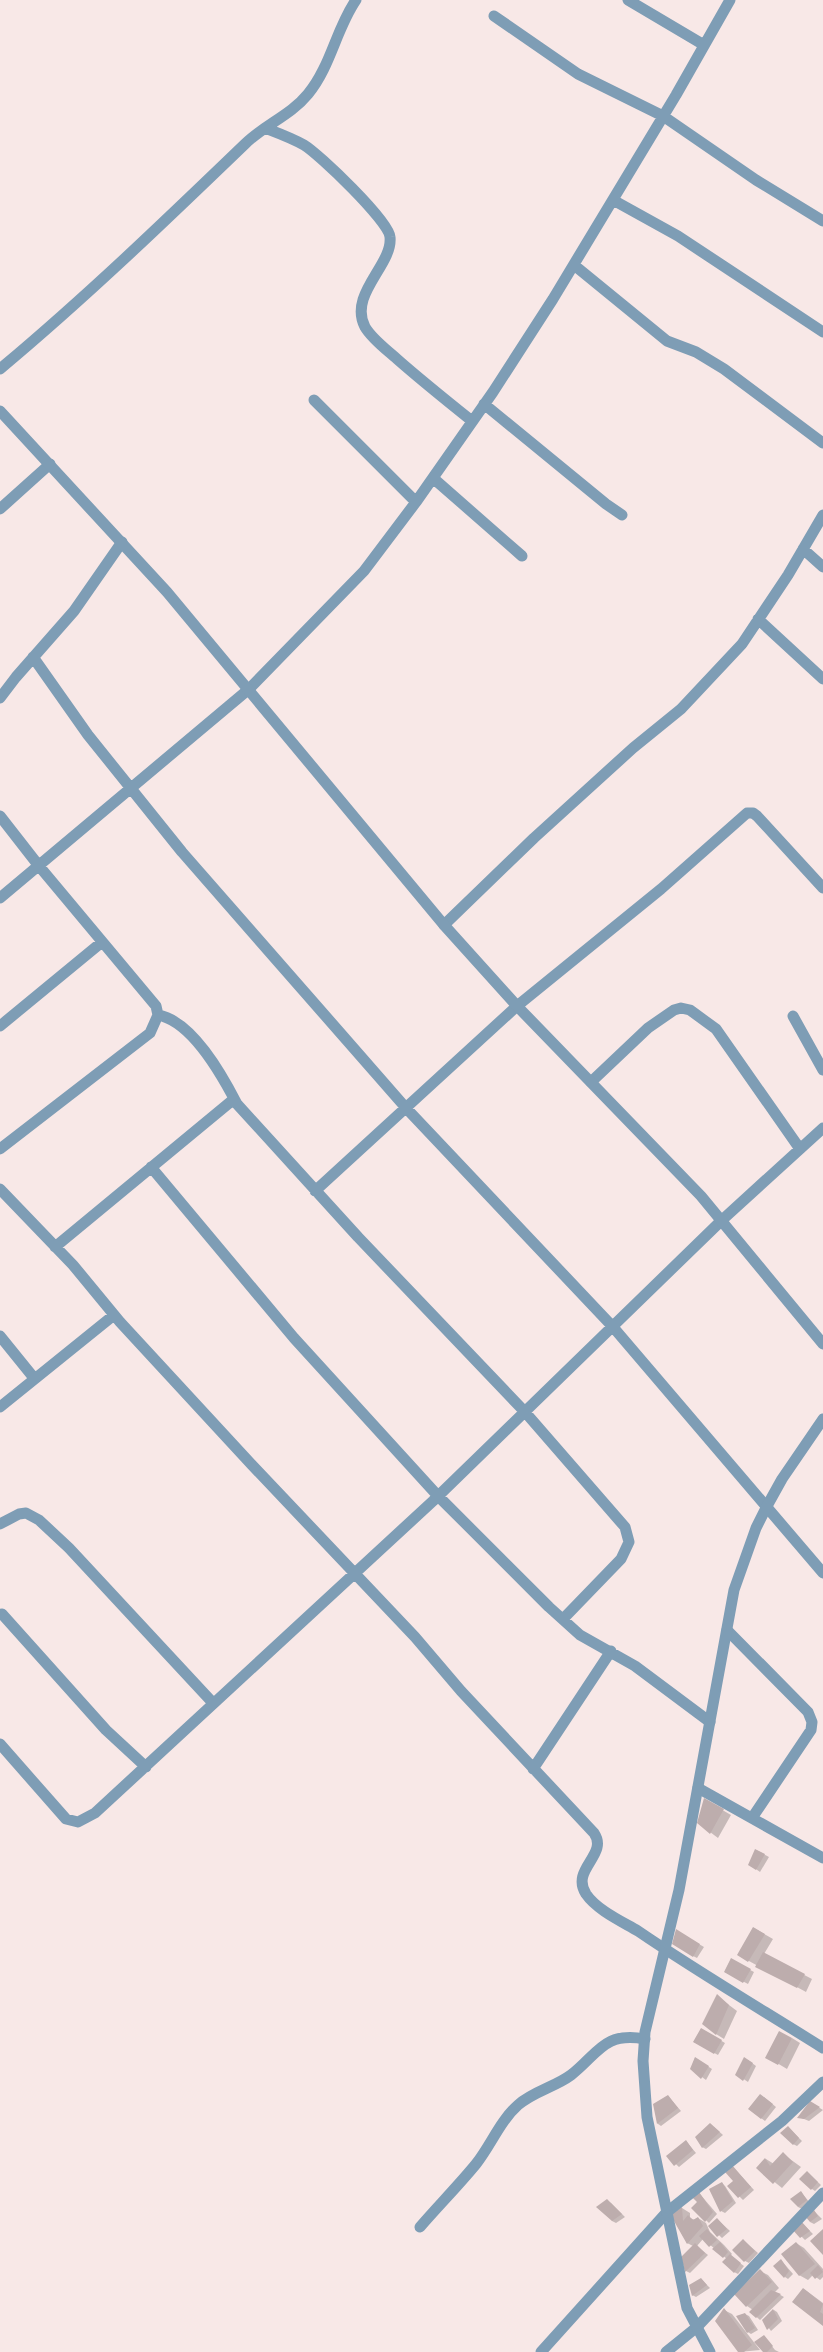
<svg xmlns="http://www.w3.org/2000/svg" width="823" height="2352" font-family="Merriweather,serif">
	<style>
		.shadow { fill: #0003 }
		.building { fill: #bdadad }
		.lines { fill: none; stroke-linecap: round; stroke-linejoin: round }
		.minor { stroke: #7e9db5; stroke-width: 11 }
		.tertiary { stroke: #7e9db5; stroke-width: 11 }
	</style>
	<rect width="100%" height="100%" fill="#f8e8e7"/>
	<path class="shadow" d="M705,1800L731,1815L718,1838L698,1823Z
		M756,1850L769,1857L760,1872L749,1864Z
		M754,1928L773,1939L764,1954L812,1979L806,1992L738,1955Z
		M680,1933L704,1947L697,1958L693,1956Z
		M731,1960L754,1972L748,1984L725,1972Z
		M717,1996L737,2011L724,2039L716,2034Z
		M701,2029L725,2043L718,2055L694,2042Z
		M792,2038L800,2043L787,2069L767,2057Z
		M695,2058L712,2069L706,2080L691,2069Z
		M748,2060L756,2066L748,2082L736,2074Z
		M668,2096L681,2111L661,2126L658,2124L654,2105Z
		M764,2097L776,2107L765,2121L749,2109Z
		M810,2102L823,2110L809,2121L799,2117Z
		M714,2127L723,2135L706,2149L702,2147Z
		M788,2127L802,2141L797,2146L793,2144Z
		M686,2141L696,2153L679,2167L667,2156Z
		M783,2154L801,2167L782,2188L757,2168L766,2159L774,2164Z
		M733,2167L754,2190L743,2200L729,2186L734,2181Z
		M807,2172L821,2185L815,2191L812,2189Z
		M722,2183L725,2186L736,2203L725,2213L721,2211Z
		M801,2192L810,2203L802,2209L798,2207Z
		M699,2193L717,2214L709,2223L693,2208L698,2202Z
		M607,2201L611,2203L625,2217L616,2223L612,2221Z
		M682,2208L690,2213V2218L695,2220L698,2218L706,2223L710,2232L724,2245L732,2254L730,2256L744,2266L738,2274L734,2272L727,2259L703,2239L697,2246L708,2255L690,2273L686,2271L682,2257L693,2246L687,2243L671,2214Z
		M814,2211L822,2219L814,2224L810,2222Z
		M717,2219L730,2231L722,2238L709,2226Z
		M801,2222L813,2234L805,2240L794,2229Z
		M743,2240L758,2253L749,2263L745,2261Z
		M796,2243L804,2248L823,2269V2277L820,2280L813,2275L808,2280L799,2275Z
		M781,2260L793,2274L788,2279L785,2277Z
		M760,2271L768,2275L779,2288L775,2292L784,2297L760,2320L751,2312L753,2310L747,2306Z
		M701,2279L710,2288L696,2297L692,2295Z
		M804,2289L823,2303V2325Z
		M724,2310L732,2314L760,2350L739,2352Z
		M774,2310L777,2312L782,2321L771,2331L763,2320Z
		M745,2314L749,2316L758,2330L751,2334L746,2331Z
		M764,2336L775,2350L779,2352H764Z"/>
	<path class="building" d="M704,1798L724,1809L710,1834L697,1823Z
		M755,1849L765,1854L756,1870L748,1865Z
		M753,1927L765,1934L748,1962L737,1955Z
		M676,1929L700,1944L693,1957L672,1944Z
		M763,1952L805,1974L797,1988L755,1967Z
		M731,1958L751,1969L743,1983L724,1972Z
		M717,1994L729,2005L716,2035L702,2024Z
		M701,2028L722,2040L714,2054L693,2042Z
		M779,2031L792,2038L778,2065L765,2058Z
		M695,2057L709,2066L701,2079L690,2069Z
		M744,2057L753,2063L743,2081L735,2075Z
		M760,2094L773,2104L761,2119L748,2109Z
		M668,2095L678,2108L657,2124L653,2104Z
		M810,2101L820,2107L804,2119L797,2118Z
		M710,2123L720,2132L702,2148L695,2137Z
		M788,2126L799,2138L793,2145L780,2133Z
		M686,2140L693,2150L674,2166L666,2156Z
		M783,2152L793,2162L773,2184L756,2168L765,2158L770,2166Z
		M732,2165L751,2187L738,2198L727,2186L733,2181L725,2172Z
		M807,2171L818,2182L811,2190L799,2179Z
		M722,2182L733,2201L720,2212L709,2189Z
		M801,2191L807,2200L798,2207L790,2199Z
		M699,2192L713,2212L705,2222L691,2208L697,2202L692,2197Z
		M607,2199L622,2214L612,2221L596,2207Z
		M682,2207L683,2221L688,2215L693,2220L698,2217L703,2226L687,2244L670,2214Z
		M814,2210L818,2216L810,2222L805,2216Z
		M717,2218L727,2229L717,2237L708,2226Z
		M801,2221L810,2231L800,2238L792,2229Z
		M707,2229L717,2240L709,2247L699,2236Z
		M823,2229V2255L810,2241Z
		M743,2239L755,2251L744,2262L732,2250Z
		M720,2242L728,2252L723,2258L712,2249Z
		M796,2242L815,2264L799,2276L781,2254Z
		M695,2243L705,2253L685,2272L681,2257Z
		M730,2254L741,2263L734,2273L722,2262Z
		M781,2259L789,2271L784,2278L773,2266Z
		M818,2265L823,2272L815,2279L810,2273Z
		M760,2269L772,2282L746,2307L734,2294Z
		M701,2278L707,2285L692,2296L689,2285Z
		M803,2288L823,2304L820,2312L823,2314V2326L792,2302Z
		M771,2290L781,2294L756,2318L749,2312Z
		M724,2308L752,2345L744,2352H738L715,2321Z
		M773,2309L778,2319L767,2330L762,2320Z
		M745,2313L755,2328L747,2333L736,2316Z
		M764,2335L773,2346L767,2352H763L754,2342Z"/>
	<g class="lines">
		<path class="minor" d="M628,0L704,45
			M494,16L578,74L663,116L756,180L823,221
			M265,128C278,133 292,138 304,145C319,154 389,221 390,237C393,265 348,294 365,327C372,339 387,350 397,359C422,381 447,401 472,421
			M613,200L678,236L823,332
			M574,265L667,341L696,352L724,369L823,443
			M0,369C85,298 165,221 245,144C264,125 291,115 308,94C331,66 336,29 356,0
			M314,400L416,502
			M484,404L606,504L622,515
			M433,478L522,556
			M0,509L50,464
			M803,549L823,567
			M758,619L823,679
			M33,657L88,735L182,852L406,1108L613,1327L823,1573
			M0,698L16,677L74,611L122,542
			M0,816L39,866L156,1006L158,1015L150,1033L0,1149
			M0,898L249,689L364,571L416,502L493,392L553,299L676,95L730,0
			M444,925L534,838L633,748L681,709L742,644L788,575L823,515
			M158,1015C192,1021 222,1075 237,1104L358,1237L525,1412L625,1527L629,1542L621,1559L563,1619
			M793,1016L823,1070
			M0,1026L102,942
			M591,1082L648,1028L674,1010L681,1008L690,1010L716,1029L800,1149
			M151,1167L294,1338L438,1496L549,1607L580,1635L635,1666L710,1722
			M0,1189L73,1265L120,1322L252,1465L415,1637L461,1691L594,1833C609,1855 570,1869 586,1894C597,1910 621,1921 638,1931C698,1972 761,2009 823,2048
			M315,1191L517,1006L661,889L747,813H753L757,816L823,888
			M55,1247L234,1099
			M0,1336L34,1378
			M0,1407L114,1315
			M0,1524L19,1514L26,1513L39,1520L69,1548L213,1703
			M2,1614L106,1730L146,1767
			M727,1630L808,1712L812,1722L811,1730L752,1818
			M0,1744L66,1819L78,1822L95,1813L433,1501L721,1221L823,1128
			M533,1769L611,1651
			M698,1788L823,1858
			M420,2227C438,2206 458,2186 476,2164C491,2145 500,2121 518,2105C534,2091 555,2087 571,2075C598,2054 604,2031 645,2039
			M541,2352L667,2212L782,2121L823,2082
			M666,2352L697,2327L823,2193"/>
		<path class="tertiary" d="M0,411L167,592L444,925L517,1006L701,1196L823,1344
			M710,2352L687,2308L647,2117L643,2061L645,2032L679,1890L734,1590L756,1528L767,1506L782,1479L823,1419"/>
	</g>
</svg>
